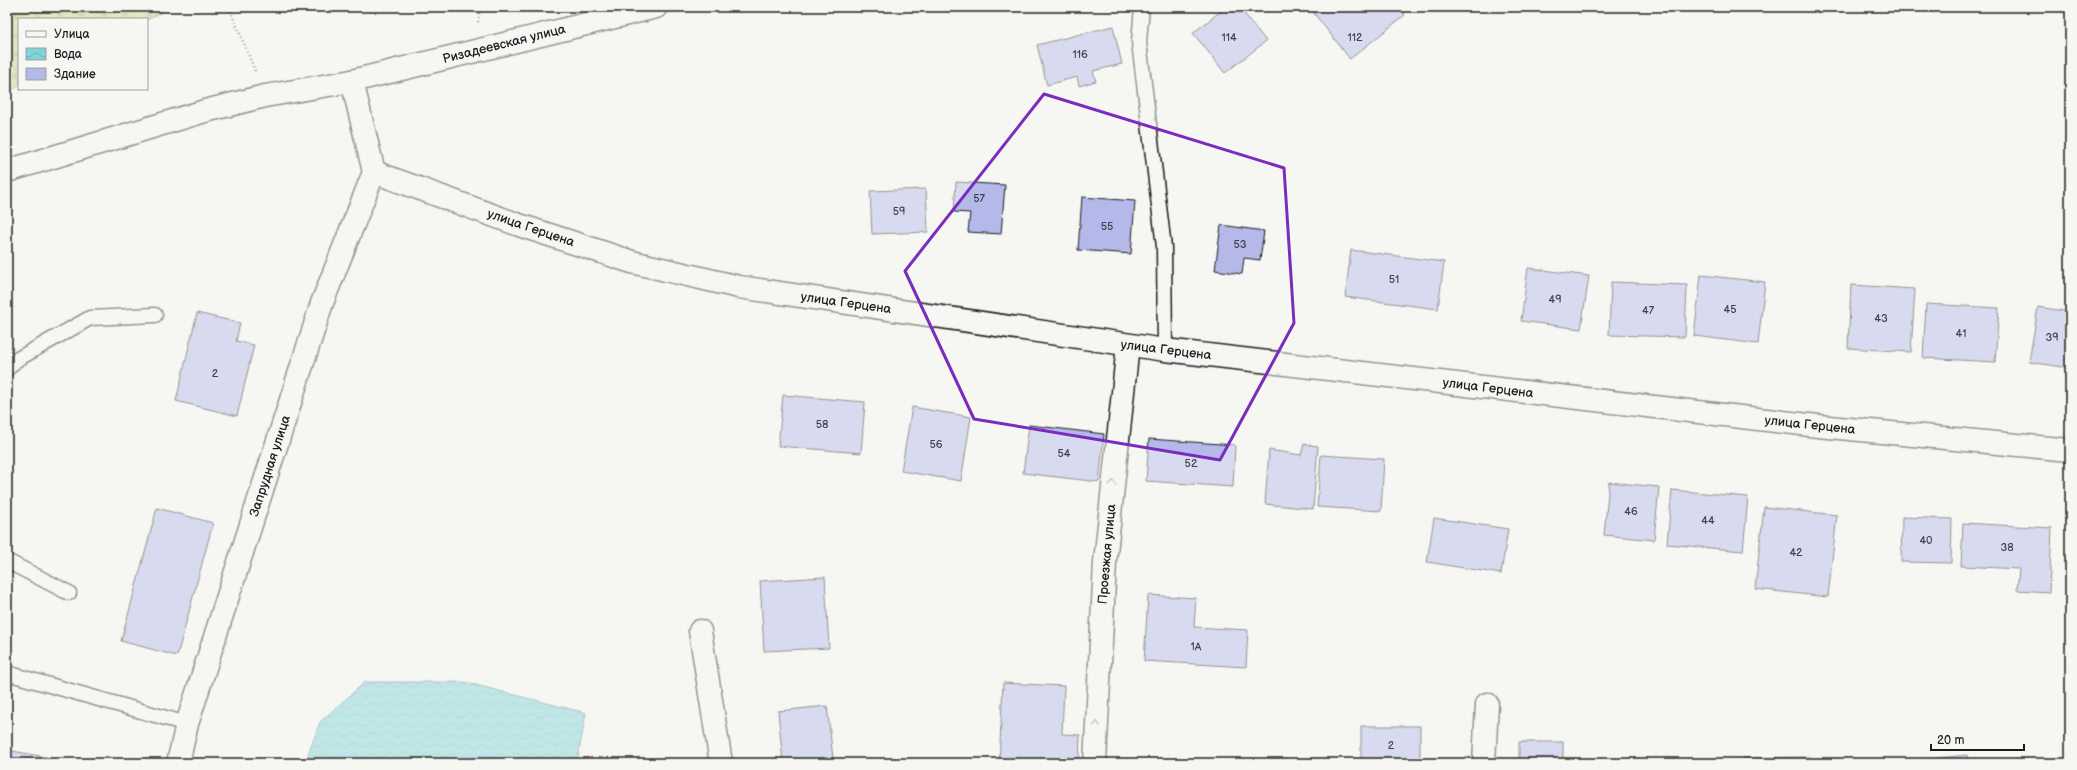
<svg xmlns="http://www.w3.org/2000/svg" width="2077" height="770" font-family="'Balsamiq Sans',sans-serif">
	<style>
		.forest { fill: url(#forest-firs); stroke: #707852 }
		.water { fill: url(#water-waves); stroke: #59898e }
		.building { fill: #b4b9ea; stroke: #1c1c1c }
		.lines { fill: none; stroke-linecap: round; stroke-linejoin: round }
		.lane-casing { stroke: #1c1c1c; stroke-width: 17 }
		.street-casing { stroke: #1c1c1c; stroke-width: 25 }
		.secondary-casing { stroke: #1c1c1c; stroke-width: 25 }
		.path { stroke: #1c1c1c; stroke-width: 2.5; stroke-dasharray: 1 3; stroke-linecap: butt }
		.lane { stroke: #f6f6f2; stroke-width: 14 }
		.street { stroke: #f6f6f2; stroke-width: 22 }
		.secondary { stroke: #f6f6f2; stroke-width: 22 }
		.oneway { stroke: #949492 }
		.marked { fill: none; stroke: #7b2cbf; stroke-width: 3; stroke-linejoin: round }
		.labels { text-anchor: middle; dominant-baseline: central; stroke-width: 4; stroke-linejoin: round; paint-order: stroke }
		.number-label { font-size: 11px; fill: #424350 }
		.street-label { font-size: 13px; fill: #1c1c1c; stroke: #f6f6f2 }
	</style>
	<defs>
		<pattern id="forest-firs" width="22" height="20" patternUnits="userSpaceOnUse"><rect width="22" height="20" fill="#c5d589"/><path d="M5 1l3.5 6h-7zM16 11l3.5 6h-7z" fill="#a9b676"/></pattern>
		<pattern id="water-waves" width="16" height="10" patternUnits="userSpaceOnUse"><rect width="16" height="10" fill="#81d2da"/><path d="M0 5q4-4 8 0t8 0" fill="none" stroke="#6fb4ba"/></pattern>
	</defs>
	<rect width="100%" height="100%" fill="#f6f6f2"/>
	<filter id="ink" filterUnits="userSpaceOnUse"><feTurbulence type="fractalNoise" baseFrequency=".025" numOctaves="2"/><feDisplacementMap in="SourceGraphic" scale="8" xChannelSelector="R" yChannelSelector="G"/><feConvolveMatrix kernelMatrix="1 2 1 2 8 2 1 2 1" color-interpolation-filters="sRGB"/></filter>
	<g filter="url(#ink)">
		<path class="forest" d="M7,7H171L147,20L19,19V86L7,93Z"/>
		<path class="water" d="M365,682H464L586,713L577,763H305L320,722Z"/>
		<path class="building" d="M1226,7H1239L1266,41L1225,73L1193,33Z
			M1309,7H1399L1405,15L1350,59Z
			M1113,26L1122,64L1093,71L1096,81L1079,86L1077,77L1047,85L1037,45Z
			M956,182L1005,185L1001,234L968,232L970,213L954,212Z
			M926,189L928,232L872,234L870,191Z
			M1082,197L1135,201L1131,254L1078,250Z
			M1221,225L1264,231L1260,260L1244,258L1242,274L1215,270Z
			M1351,250L1444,262L1438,309L1345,297Z
			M1528,268L1589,276L1581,329L1521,321Z
			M1701,275L1765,282L1758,344L1694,336Z
			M1611,282L1687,285L1685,337L1609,335Z
			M1851,285L1915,289L1911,352L1848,348Z
			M1926,304L1999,308L1995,362L1923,358Z
			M2038,307L2070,312V368L2029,362Z
			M197,313L240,323L236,341L254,345L237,416L176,401Z
			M783,395L865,402L861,453L778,446Z
			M912,407L971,417L961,481L901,471Z
			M1029,425L1104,434L1099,482L1023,473Z
			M1149,439L1235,445L1233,487L1146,481Z
			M1304,444L1318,446L1313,509L1265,504L1269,450L1301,455Z
			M1321,455L1384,459L1381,511L1317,507Z
			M1609,482L1659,487L1654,540L1604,535Z
			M1672,490L1748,497L1743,551L1667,544Z
			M1764,507L1837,515L1828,597L1755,589Z
			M157,508L213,523L177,656L121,641Z
			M1902,517L1952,519L1951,563L1901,562Z
			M1434,518L1508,529L1501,574L1427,562Z
			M1963,523L2052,528L2049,592L2017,590L2019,569L1961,566Z
			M825,577L829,648L764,651L760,581Z
			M1148,595L1196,598L1194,627L1248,630L1246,667L1144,661Z
			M1003,683L1064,686L1062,734L1080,735L1079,763H999Z
			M827,706L833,758L783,763L778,711Z
			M1361,726H1420V763H1361Z
			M1519,742H1563V763H1519Z
			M7,750L51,758L50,763H7Z
			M1967,755L1968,763H1900V762Z
			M1811,757V763H1743V758Z"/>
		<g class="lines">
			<g class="lane-casing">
				<path id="lane" d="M1142,7L1139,42L1164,247L1165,350
					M7,369L16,360L90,318L155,315
					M7,561L69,593
					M7,673L187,724"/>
			</g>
			<g class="street-casing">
				<path id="street" d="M7,171L205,111L265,96L352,81L656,7
					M700,631L721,763
					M178,763L187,724L322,303L374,172
					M1095,763L1105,562L1128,345
					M1484,763L1487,704"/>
			</g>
			<g class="secondary-casing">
				<path id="secondary" d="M352,81L374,172L522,226L632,262L739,287L1165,350L1818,426L2070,450"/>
			</g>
			<path class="path" d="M229,7L255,71
				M478,22L480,7"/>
			<use href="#lane" class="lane"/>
			<use href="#street" class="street"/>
			<use href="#secondary" class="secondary"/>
		</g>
		<defs><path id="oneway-chevron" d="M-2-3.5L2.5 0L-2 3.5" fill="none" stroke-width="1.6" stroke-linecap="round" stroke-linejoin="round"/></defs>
		<g class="oneway">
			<use href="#oneway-chevron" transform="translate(1113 483) rotate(-84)"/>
			<use href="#oneway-chevron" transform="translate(1097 724) rotate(-87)"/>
		</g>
	</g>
	<path d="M0 0H2077V770H0ZM1044,94L1284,168L1294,323L1220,460L974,419L905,271Z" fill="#f6f6f2" fill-opacity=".55" fill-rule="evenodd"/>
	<path class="marked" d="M1044,94L1284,168L1294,323L1220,460L974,419L905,271Z"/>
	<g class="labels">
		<g class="number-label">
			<text x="1229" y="37">114</text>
			<text x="1355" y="37">112</text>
			<text x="1080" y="54">116</text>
			<text x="979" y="198">57</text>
			<text x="899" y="211">59</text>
			<text x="1107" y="226">55</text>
			<text x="1240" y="244">53</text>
			<text x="1394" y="279">51</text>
			<text x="1555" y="299">49</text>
			<text x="1730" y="309">45</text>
			<text x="1648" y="310">47</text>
			<text x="1881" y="318">43</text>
			<text x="1961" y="333">41</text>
			<text x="2052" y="337">39</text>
			<text x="215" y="373">2</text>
			<text x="822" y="424">58</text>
			<text x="936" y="444">56</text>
			<text x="1064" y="453">54</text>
			<text x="1191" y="463">52</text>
			<text x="1631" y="511">46</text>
			<text x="1708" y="520">44</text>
			<text x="1926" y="540">40</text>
			<text x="2007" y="547">38</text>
			<text x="1796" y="552">42</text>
			<text x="1196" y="646">1А</text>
			<text x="1391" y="745">2</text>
		</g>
		<g class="street-label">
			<text transform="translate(504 44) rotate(-14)">Ризадеевская улица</text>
			<text transform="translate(531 228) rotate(19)">улица Герцена</text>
			<text transform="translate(846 303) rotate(8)">улица Герцена</text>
			<text transform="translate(1166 350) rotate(7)">улица Герцена</text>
			<text transform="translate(1488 388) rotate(7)">улица Герцена</text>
			<text transform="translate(1810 425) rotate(6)">улица Герцена</text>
			<text transform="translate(270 466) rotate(-72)">Запрудная улица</text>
			<text transform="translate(1107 554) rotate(-85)">Проезжая улица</text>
		</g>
	</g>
	<rect width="2077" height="770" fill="none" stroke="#f6f6f2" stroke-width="24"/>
	<rect x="12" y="12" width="2053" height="746" fill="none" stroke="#1c1c1c" stroke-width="1.5" filter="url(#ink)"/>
	<rect x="18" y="18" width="130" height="72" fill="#f6f6f2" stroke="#9f9f9c"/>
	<rect x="26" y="31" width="20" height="6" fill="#f6f6f2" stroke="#9f9f9c"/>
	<text x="54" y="38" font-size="12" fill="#1c1c1c">Улица</text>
	<rect x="26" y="48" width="20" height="12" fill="url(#water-waves)" stroke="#9f9f9c"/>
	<text x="54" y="58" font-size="12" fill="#1c1c1c">Вода</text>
	<rect x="26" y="68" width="20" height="12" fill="#b4b9ea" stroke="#9f9f9c"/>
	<text x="54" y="78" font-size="12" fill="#1c1c1c">Здание</text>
	<path d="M1931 744v6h93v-6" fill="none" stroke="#1c1c1c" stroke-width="2"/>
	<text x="1937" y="744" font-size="12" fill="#1c1c1c" stroke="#f6f6f2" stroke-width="3" paint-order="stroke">20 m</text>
</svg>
